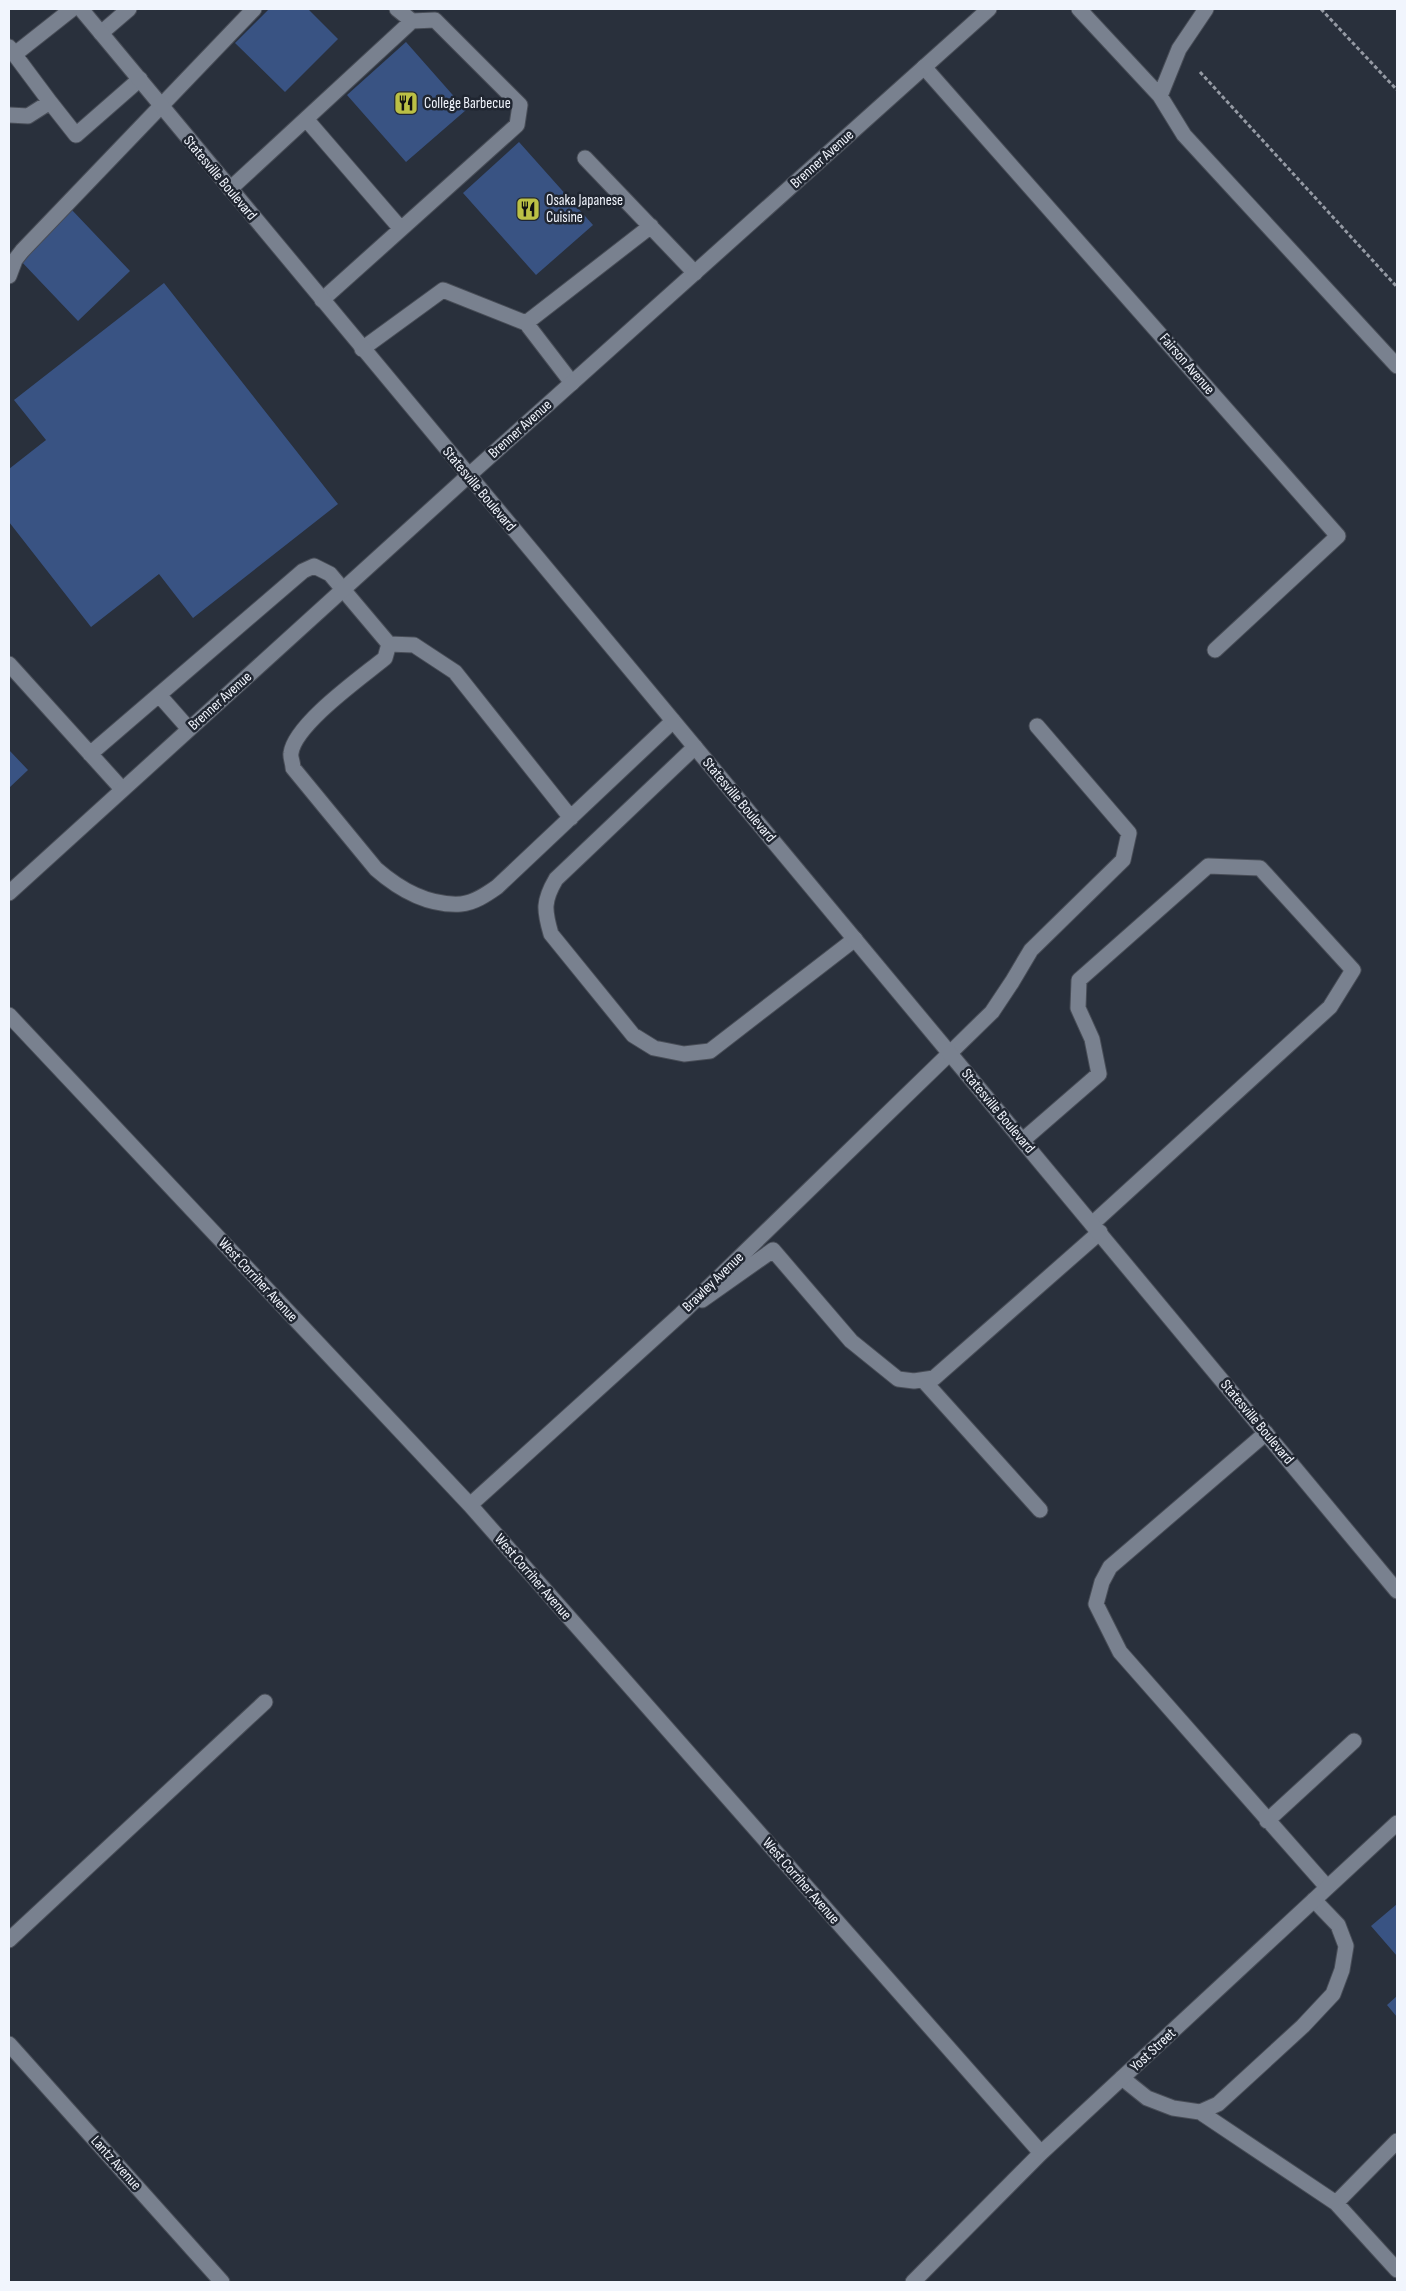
<svg xmlns="http://www.w3.org/2000/svg" width="1406" height="2291" font-family="'Sofia Sans Condensed',sans-serif">
	<style>
		.building { fill: #395383 }
		.lines { fill: none; stroke-linecap: round; stroke-linejoin: round }
		.service-casing { stroke: #484d57; stroke-width: 17 }
		.minor-casing { stroke: #484d57; stroke-width: 17 }
		.tertiary-casing { stroke: #484d57; stroke-width: 17 }
		.secondary-casing { stroke: #484d57; stroke-width: 17 }
		.path { stroke: #959aa4; stroke-width: 3; stroke-dasharray: 4 2.5; stroke-linecap: butt }
		.service { stroke: #79818f; stroke-width: 15 }
		.minor { stroke: #79818f; stroke-width: 15 }
		.tertiary { stroke: #79818f; stroke-width: 15 }
		.secondary { stroke: #79818f; stroke-width: 15 }
		.labels { text-anchor: middle; dominant-baseline: central; stroke-width: 5; stroke-linejoin: round; paint-order: stroke }
		.poi-label { font-size: 15px; fill: #f1f5fd; stroke: #202631; text-anchor: start }
		.street-label { font-size: 15px; fill: #f1f5fd; stroke: #202631 }
	</style>
	<rect width="100%" height="100%" fill="#29303c"/>
	<path class="building" d="M269,9H308L338,39L285,92L235,43Z
		M406,42L466,110L406,162L347,95Z
		M519,142L593,225L536,275L463,193Z
		M71,209L130,271L78,321L18,258Z
		M164,283L338,504L193,618L159,574L91,627L9,522V469L46,440L14,400Z
		M9,750L28,770L9,788Z
		M1397,1904V1956L1371,1926Z
		M1397,1996V2017L1387,2005Z"/>
	<g class="lines">
		<g class="service-casing">
			<path id="service" d="M397,9L412,21
				M1079,9L1160,96L1184,135L1397,366
				M101,33L129,9
				M9,47L50,102
				M15,54L72,9
				M1160,96L1179,49L1206,9
				M9,115L28,116L50,102L76,135L140,79
				M306,119L401,229
				M585,158L695,273
				M230,189L412,21L435,20L520,105L517,125L322,300
				M9,276L15,260L22,251L254,9
				M526,323L651,226
				M362,349L443,290L526,323L572,383
				M389,644L414,645L455,672L571,818
				M9,664L122,789
				M159,695L189,729
				M695,747L556,879C543,901 544,910 551,934L633,1035L654,1048L684,1054L710,1051L855,939
				M90,754L303,571L314,566L330,574L389,644L385,658C362,677 295,724 291,753C290,757 293,763 293,768L376,869C400,890 429,906 461,904C474,903 487,894 497,887L673,721
				M950,1053L992,1012L1012,982L1031,950L1123,860L1129,833L1037,726
				M1023,1140L1099,1074L1092,1039L1078,1008L1079,980L1208,866L1260,868L1353,970L1330,1007L1092,1224
				M702,1300L773,1250L851,1341L898,1379L914,1381L934,1378L1100,1232
				M923,1380L1040,1510
				M1266,1433L1110,1567L1102,1582L1096,1604L1120,1652L1327,1887
				M1267,1821L1354,1741
				M9,1940L265,1702
				M1122,2078L1147,2098L1173,2108L1200,2112L1218,2104L1303,2026L1333,1994L1342,1970L1346,1946L1338,1925L1314,1900
				M1200,2112L1336,2203L1397,2270
				M1336,2203L1397,2141"/>
		</g>
		<g class="minor-casing">
			<path id="minor" d="M924,67L1338,536L1215,650
				M9,893L468,476
				M9,1015L470,1505L1041,2153
				M470,1505L681,1314L950,1053
				M9,2044L222,2282
				M913,2282L1041,2153L1397,1823"/>
		</g>
		<g class="tertiary-casing">
			<path id="tertiary" d="M468,476L989,9"/>
		</g>
		<g class="secondary-casing">
			<path id="secondary" d="M81,9L1397,1591"/>
		</g>
		<path class="path" d="M1321,9L1397,90
			M1200,72L1397,287"/>
		<use href="#service" class="service"/>
		<use href="#minor" class="minor"/>
		<use href="#tertiary" class="tertiary"/>
		<use href="#secondary" class="secondary"/>
	</g>
	<defs>
		<g id="restaurant-square" transform="scale(1.25)"><rect x="-9" y="-9" width="18" height="18" rx="4" fill="#bbc045" stroke="#202631"/><path d="M-5-6h1v4h1v-4h1v4h1v-4h1v5L-1.5 .5V6h-2V.5L-5-1ZM5-6V6H3V1.5H1.5Q1.5-4 5-6Z" fill="#111"/></g>
	</defs>
	<g fill-rule="evenodd">
		<use href="#restaurant-square" x="406" y="103"/>
		<use href="#restaurant-square" x="528" y="209"/>
	</g>
	<g class="labels">
		<g class="poi-label">
			<text x="424" y="103">College Barbecue</text>
			<text x="546" y="200">Osaka Japanese<tspan x="546" dy="17">Cuisine</tspan></text>
		</g>
		<g class="street-label">
			<text transform="translate(822 159) rotate(-42)">Brenner Avenue</text>
			<text transform="translate(220 178) rotate(50)">Statesville Boulevard</text>
			<text transform="translate(1187 364) rotate(49)">Fairson Avenue</text>
			<text transform="translate(520 429) rotate(-42)">Brenner Avenue</text>
			<text transform="translate(479 489) rotate(50)">Statesville Boulevard</text>
			<text transform="translate(220 701) rotate(-42)">Brenner Avenue</text>
			<text transform="translate(739 800) rotate(50)">Statesville Boulevard</text>
			<text transform="translate(998 1111) rotate(50)">Statesville Boulevard</text>
			<text transform="translate(258 1280) rotate(47)">West Corriher Avenue</text>
			<text transform="translate(713 1282) rotate(-44)">Brawley Avenue</text>
			<text transform="translate(1257 1422) rotate(50)">Statesville Boulevard</text>
			<text transform="translate(533 1577) rotate(49)">West Corriher Avenue</text>
			<text transform="translate(801 1881) rotate(49)">West Corriher Avenue</text>
			<text transform="translate(1153 2050) rotate(-43)">Yost Street</text>
			<text transform="translate(116 2163) rotate(48)">Lantz Avenue</text>
		</g>
	</g>
	<rect width="1406" height="2291" fill="none" stroke="#f1f5fd" stroke-width="20"/>
</svg>
